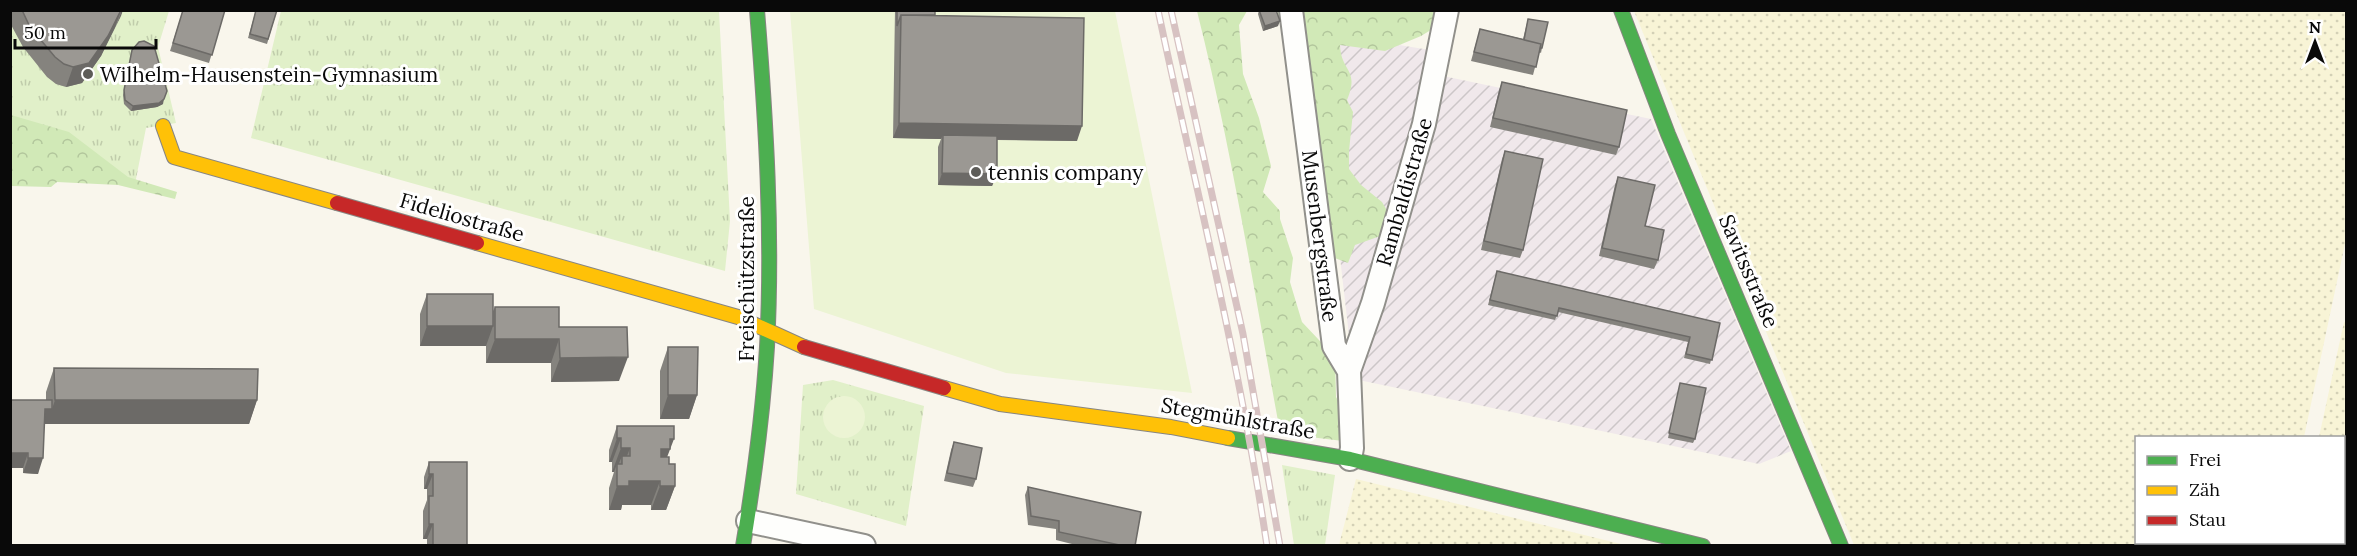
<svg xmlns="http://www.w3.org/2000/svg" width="2357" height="556" font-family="Lora,serif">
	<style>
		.industrial { fill: url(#industrial-furrows) }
		.farmland { fill: url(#farmland-dots) }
		.grass { fill: url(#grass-tufts) }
		.forest { fill: url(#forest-crowns) }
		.pitch { fill: #ecf4d4 }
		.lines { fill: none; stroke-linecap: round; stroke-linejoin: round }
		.street-casing { stroke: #91908b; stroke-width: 26 }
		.fast-casing { stroke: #888682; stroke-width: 16 }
		.slow-casing { stroke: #888682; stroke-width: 16 }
		.jam-casing { stroke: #888682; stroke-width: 16 }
		.street { stroke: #fefefc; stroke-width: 22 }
		.fast { stroke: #4caf50; stroke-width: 14 }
		.slow { stroke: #ffc107; stroke-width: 14 }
		.jam { stroke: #c62828; stroke-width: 14 }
		.rail-casing { stroke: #d7c2c2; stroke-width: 7 }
		.rail { stroke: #fff; stroke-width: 4.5; stroke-dasharray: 14; stroke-linecap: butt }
		.wall { fill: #85837e }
		.shaded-wall { fill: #6c6a67 }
		.building { fill: #9b9893; stroke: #6c6a67; stroke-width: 1.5 }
		.poi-dot { fill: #5d5c58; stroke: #fff; stroke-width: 2 }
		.labels { text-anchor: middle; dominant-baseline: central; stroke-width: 6; stroke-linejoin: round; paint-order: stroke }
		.poi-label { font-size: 21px; fill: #090909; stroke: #fff; text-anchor: start }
		.street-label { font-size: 21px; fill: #090909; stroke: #fff }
	</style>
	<defs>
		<pattern id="industrial-furrows" width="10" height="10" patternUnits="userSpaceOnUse" patternTransform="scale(1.5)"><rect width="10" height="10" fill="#f0e8eb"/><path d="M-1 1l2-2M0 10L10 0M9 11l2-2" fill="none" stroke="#ccc6c8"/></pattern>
		<pattern id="farmland-dots" width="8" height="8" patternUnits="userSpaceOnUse" patternTransform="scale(1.5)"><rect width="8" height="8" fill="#f8f4d6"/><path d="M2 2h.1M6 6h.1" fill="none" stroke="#d3d0b6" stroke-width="1.8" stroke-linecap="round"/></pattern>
		<pattern id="grass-tufts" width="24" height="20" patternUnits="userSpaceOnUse" patternTransform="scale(1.5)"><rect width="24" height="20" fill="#e1f0c9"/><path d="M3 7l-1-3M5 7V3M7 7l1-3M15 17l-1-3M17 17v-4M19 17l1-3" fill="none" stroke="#c0ccab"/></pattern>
		<pattern id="forest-crowns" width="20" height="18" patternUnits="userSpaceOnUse" patternTransform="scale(1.5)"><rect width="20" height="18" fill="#d1e9b7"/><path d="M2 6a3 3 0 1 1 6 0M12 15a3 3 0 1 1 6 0" fill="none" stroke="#b2c69c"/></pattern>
	</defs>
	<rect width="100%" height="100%" fill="#f9f6ec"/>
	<path class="industrial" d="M1314,31L1448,53L1443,76L1651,119L1791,451L1759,464L1354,379Z"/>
	<path class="farmland" d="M1634,11H2346V239L2304,437L2136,438V542L2281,543V545H1854Z
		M2344,322L2346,323V545L2296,546L2297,543L2344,542V438L2319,437Z
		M1356,479L1625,545H1339Z"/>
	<path class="grass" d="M10,11H169L158,47L176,123L146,128L135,184L11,180Z
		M281,11H719L730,221L725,271L251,138Z
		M833,380L924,406L906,526L796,494L803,385Z
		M1282,465L1335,475L1325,545H1294Z"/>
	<path class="forest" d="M1197,11H1247L1239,25L1243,74L1259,118L1271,166L1263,192L1280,211V219L1293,258L1290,282L1302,322L1335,357L1336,397L1347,417L1343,441L1285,434L1278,421C1253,284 1231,146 1197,11Z
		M1277,11H1442L1439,25L1421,36L1385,51L1340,45C1341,73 1360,68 1347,100L1353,112L1349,151V169L1361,185L1382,202L1393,221L1386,234L1355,245L1348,263L1332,257Z
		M11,115L69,132L128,177L177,192L175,199L118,185L57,182L51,187L11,186Z"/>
	<path class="pitch" d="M790,11H1115L1192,393L1006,373L814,309Z
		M823 417a21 21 0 1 1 42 0a21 21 0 1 1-42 0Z"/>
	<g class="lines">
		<g class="street-casing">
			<path id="street" d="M1291,10L1334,346L1349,371L1352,448L1350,459
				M1349,371L1373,303L1424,124L1447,10
				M748,521L864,546"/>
		</g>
		<g class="fast-casing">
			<path id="fast" d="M1621,10L1668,134L1841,546
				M1228,438L1350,459L1703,546
				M743,546C754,480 763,414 767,347C773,235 766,122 757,10"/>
		</g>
		<g class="slow-casing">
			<path id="slow" d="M163,126L174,157L337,203
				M477,243L738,317L804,347
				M944,388L1000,404L1171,427L1228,438"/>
		</g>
		<g class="jam-casing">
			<path id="jam" d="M337,203L477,243
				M804,347L944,388"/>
		</g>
		<use href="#street" class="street"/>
		<use href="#fast" class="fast"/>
		<use href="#slow" class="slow"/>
		<use href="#jam" class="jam"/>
		<g class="rail-casing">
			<path id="rail" d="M1158,10C1196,189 1240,365 1267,546
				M1171,10L1243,334L1280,546"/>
		</g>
		<use href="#rail" class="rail"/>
	</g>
	<path class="wall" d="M10,10H123L101,56L82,83L66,87L56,84L47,77L23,47L10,23Z
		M183,10H225L209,63L170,51Z
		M256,10H277L267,44L248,38Z
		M895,10H935V15L1077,141L997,140V174L992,186L938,185V147L941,139L893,138Z
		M1259,10L1278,26L1263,31L1258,14Z
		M1528,19L1542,48L1541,53L1539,52L1533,75L1471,61L1480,29L1523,39Z
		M132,50L163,104L157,107L131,111L124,104L123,95Z
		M1502,82L1619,147L1616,155L1490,127L1499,90Z
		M1505,151L1523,250L1520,258L1481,250L1502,159Z
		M1618,177L1658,260L1654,269L1599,256L1615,185Z
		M1497,271L1720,323L1710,364L1684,358L1688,342L1558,312L1555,320L1488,305Z
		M427,294L493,311L495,307L559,327L619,381L551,382V363H486V346H420V314Z
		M668,347L697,395L689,419H660V371Z
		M54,368L257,400L249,424H44L38,474L23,473V468H10L46,400V392Z
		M1680,383L1695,439L1693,443L1668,438Z
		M617,426L667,457L675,486L666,510H651V505H622L621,510H609V488L614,472H612V462H609V450Z
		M954,442L976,479L973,487L944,481L951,450Z
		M429,462L467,546H427V539H423V511L427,500V489H424V477Z
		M1028,487L1135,546H1080L1056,540V529L1028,525L1025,495Z"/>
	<path class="shaded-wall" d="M121,10L115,28L101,56L82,83L66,87L73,67Z
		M122,10H123L121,16L115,28Z
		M1280,21L1278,26L1263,31L1265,26Z
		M164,99L163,104L157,107L131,111L133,106Z
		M899,123L1082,126L1077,141L943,139V135L941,139L893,138Z
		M942,173L997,174L992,186L938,185Z
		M427,326H493L486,346H420Z
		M495,339H559L551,363H486Z
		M628,357L619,381L551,382L560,358Z
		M668,395H697L689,419H660Z
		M55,400H257L249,424H39L45,409H52Z
		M617,438H621L612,462H609Z
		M670,439H674L661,473V449Z
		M621,448H630L621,472L622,456L617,468V464L614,472H612Z
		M11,453H28L23,468H10Z
		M28,458H43L38,474L23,473Z
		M429,474H433L427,489H424Z
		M629,481H660L651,505H622L621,510H609L617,486Z
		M660,486H675L666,510H651Z
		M429,524H433L427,539H423Z"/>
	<path class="building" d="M22,10L59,11L121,10L108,36L89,63L73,67L64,64L55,57L30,27Z
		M183,10H225L212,55L173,43Z
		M256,10H277L268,39L250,34Z
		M897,10H935V15H901L897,26Z
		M1259,10H1276L1280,21L1265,26Z
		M901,15L1084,18L1082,126L899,123Z
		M1528,19L1548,22L1542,48H1540L1541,44L1524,40Z
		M1480,29L1541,44L1536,67L1474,52Z
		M144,41L154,46L167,91L164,99L159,103L133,106L125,100L124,90L132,50L139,42Z
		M1502,82L1627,110L1619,147L1493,118Z
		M943,135L997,136V174L942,173Z
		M1505,151L1543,159L1523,250L1484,241Z
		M1618,177L1655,185L1645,226L1664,230L1658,260L1602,248Z
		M1497,271L1720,323L1712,360L1686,354L1690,337L1559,308L1557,316L1490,300Z
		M427,294H493V326H427Z
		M495,307H559V327H627L628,357L560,358L559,339H495Z
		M668,347H698L697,395H668Z
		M54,368L258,369L257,400H55Z
		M1680,383L1706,388L1695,439L1669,433Z
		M10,400H52V409H45L43,458H28V453H11L10,458Z
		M617,426H674V439H670V449H661V457H669V464H675V486H660V481H629V486H617V464H622V456H630V448H621V438H617Z
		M954,442L982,448L976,479L947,473Z
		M429,462H467V546H429L433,545V524H429V496H433V474H429Z
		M1028,487L1141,512L1135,546H1124L1059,532V521L1031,516Z"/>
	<g class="poi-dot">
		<circle cx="88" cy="74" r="6"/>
		<circle cx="976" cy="172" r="6"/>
	</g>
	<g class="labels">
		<g class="poi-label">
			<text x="100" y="74">Wilhelm-Hausenstein-Gymnasium</text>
			<text x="988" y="172">tennis company</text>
		</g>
		<g class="street-label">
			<text transform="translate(1404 192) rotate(-74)">Rambaldistraße</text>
			<text transform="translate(462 217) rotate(16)">Fideliostraße</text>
			<text transform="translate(1320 236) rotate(83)">Musenbergstraße</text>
			<text transform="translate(1749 271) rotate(67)">Savitsstraße</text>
			<text transform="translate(746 279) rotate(-90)">Freischützstraße</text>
			<text transform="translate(1238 418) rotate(10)">Stegmühlstraße</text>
		</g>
	</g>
	<rect width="2357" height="556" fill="none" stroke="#090909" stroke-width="24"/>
	<rect x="2135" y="436" width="210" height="108" fill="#ffffff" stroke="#9d9d9d" stroke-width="1.5"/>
	<rect x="2147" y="456" width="30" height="9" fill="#4caf50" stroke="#9d9d9d" stroke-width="1.5"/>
	<text x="2189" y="466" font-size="18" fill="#090909">Frei</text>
	<rect x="2147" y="486" width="30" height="9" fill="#ffc107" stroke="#9d9d9d" stroke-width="1.5"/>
	<text x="2189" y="496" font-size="18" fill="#090909">Zäh</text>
	<rect x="2147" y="516" width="30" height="9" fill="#c62828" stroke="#9d9d9d" stroke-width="1.5"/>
	<text x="2189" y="526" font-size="18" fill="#090909">Stau</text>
	<g transform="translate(2315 42)" stroke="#ffffff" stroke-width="4.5" paint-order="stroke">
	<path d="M0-4.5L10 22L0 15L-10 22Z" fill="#090909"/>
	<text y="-9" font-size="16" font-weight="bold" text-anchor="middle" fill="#090909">N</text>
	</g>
	<path d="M15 39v9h141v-9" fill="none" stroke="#090909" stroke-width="3"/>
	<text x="24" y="39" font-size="18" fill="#090909" stroke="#ffffff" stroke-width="4.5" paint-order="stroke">50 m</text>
</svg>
